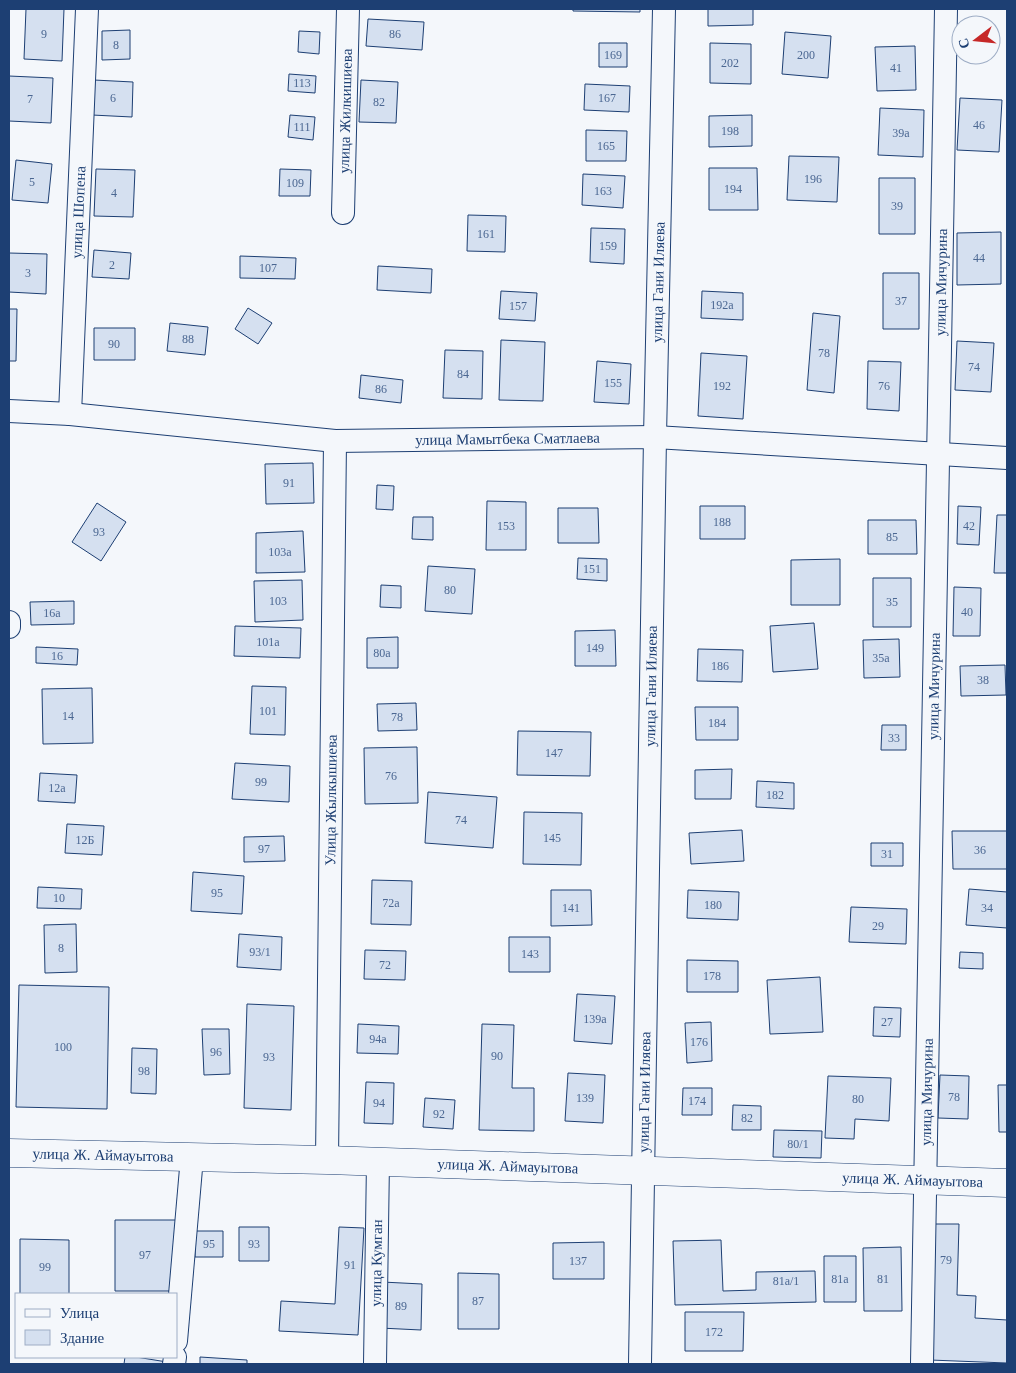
<svg xmlns="http://www.w3.org/2000/svg" width="1016" height="1373" font-family="Georgia,serif">
	<style>
		.building { fill: #d5e0f0; stroke: #1d3f73 }
		.lines { fill: none; stroke-linecap: round; stroke-linejoin: round }
		.street-casing { stroke: #1d3f73; stroke-width: 24 }
		.secondary-casing { stroke: #1d3f73; stroke-width: 29 }
		.street { stroke: #f4f7fb; stroke-width: 22 }
		.secondary { stroke: #f4f7fb; stroke-width: 28 }
		.labels { text-anchor: middle; dominant-baseline: central; stroke-width: 4; stroke-linejoin: round; paint-order: stroke }
		.number-label { font-size: 12px; fill: #4b6792 }
		.street-label { font-size: 15px; fill: #1d3f73; stroke: #f4f7fb }
	</style>
	<rect width="100%" height="100%" fill="#f4f7fb"/>
	<path class="building" d="M26,9H64L62,61L24,59Z
		M573,9H640V12L573,11Z
		M708,9H753V25L708,26Z
		M368,19L424,22L422,50L366,46Z
		M130,30V59L102,60V31Z
		M299,31L320,32L319,54L298,52Z
		M785,32L831,36L828,78L782,74Z
		M599,43H627V67H599Z
		M710,43L751,44V84L710,83Z
		M915,46L916,90L877,91L875,47Z
		M289,74L316,76L315,93L288,91Z
		M9,76L53,78L51,123L9,121Z
		M94,80L133,82L132,117L92,115Z
		M361,80L398,82L396,123L359,122Z
		M585,84L630,86L629,112L584,110Z
		M960,98L1002,100L999,152L957,150Z
		M880,108L924,110L923,157L878,155Z
		M290,115L315,117L313,140L288,137Z
		M752,115V146L709,147V116Z
		M586,130L627,131L626,161H586Z
		M789,156L839,157L837,202L787,200Z
		M16,160L52,164L48,203L12,200Z
		M709,168H757L758,210H709Z
		M96,169L135,170L133,217L94,216Z
		M280,169L311,170L310,196H279Z
		M583,174L625,176L623,208L582,205Z
		M879,178H915V234H879Z
		M468,215L506,216L505,252L467,251Z
		M591,228L625,229L624,264L590,262Z
		M1001,232V284L957,285V233Z
		M94,250L131,253L129,279L92,277Z
		M9,253L47,254L46,294L9,292Z
		M240,256L296,258L295,279L240,278Z
		M378,266L432,269L431,293L377,290Z
		M883,273H919V329H883Z
		M501,291L537,293L535,321L499,319Z
		M702,291L743,293V320L701,318Z
		M248,308L272,323L258,344L235,329Z
		M9,309H17L16,361H9Z
		M813,313L840,316L834,393L807,390Z
		M170,323L208,327L205,355L167,351Z
		M94,328H135V360H94Z
		M501,340L545,342L543,401L499,400Z
		M957,341L994,343L991,392L955,390Z
		M445,350L483,351L482,399L443,398Z
		M701,353L747,356L743,419L698,416Z
		M597,361L631,364L629,404L594,402Z
		M868,361L901,362L899,411L867,409Z
		M361,375L403,380L401,403L359,398Z
		M313,463L314,503L266,504L265,464Z
		M377,485L394,486L393,510L376,509Z
		M487,501L526,502V550H486Z
		M97,503L126,522L101,561L72,542Z
		M700,506H745V539H700Z
		M958,506L981,507L979,545L957,544Z
		M558,508H598L599,543H558Z
		M997,515H1007V573H994Z
		M413,517H433V540L412,539Z
		M868,520H916L917,554H868Z
		M303,531L305,572L256,573V533Z
		M578,558L607,559V581L577,579Z
		M840,559V605H791V560Z
		M428,566L475,569L472,614L425,611Z
		M873,578H911V627H873Z
		M302,580L303,620L255,622L254,581Z
		M381,585L401,586V608L380,607Z
		M954,587L981,588L980,636H953Z
		M74,601V624L31,625L30,602Z
		M814,623L818,669L773,672L770,626Z
		M235,626L301,628L300,658L234,656Z
		M615,630L616,666H575V631Z
		M398,637V668H367V638Z
		M899,639L900,677L864,678L863,640Z
		M36,647L78,649L77,665L36,663Z
		M698,649L743,650L742,682L697,681Z
		M1005,665L1006,695L961,696L960,666Z
		M252,686L286,687L285,735L250,734Z
		M92,688L93,743L43,744L42,689Z
		M416,703L417,730L378,731L377,704Z
		M695,707H738V740H696Z
		M882,725H906V750H881Z
		M518,731L591,732L590,776L517,775Z
		M417,747L418,803L365,804L364,748Z
		M235,763L290,766L289,802L232,799Z
		M732,769L731,799H695V770Z
		M40,773L77,775L75,803L38,801Z
		M757,781L794,783V809L756,807Z
		M428,792L497,797L493,848L425,843Z
		M524,812L582,813L581,865L523,864Z
		M67,824L104,826L102,855L65,853Z
		M742,830L744,861L691,864L689,833Z
		M952,831H1007V869H953Z
		M284,836L285,861L244,862V837Z
		M871,843H903V866H871Z
		M193,872L244,876L242,914L191,911Z
		M372,880L412,881L411,925L371,924Z
		M38,887L82,889L81,909L37,908Z
		M969,889L1007,892V928L966,925Z
		M551,890H591L592,925L551,926Z
		M688,890L739,892L738,920L687,918Z
		M851,907L907,909L906,944L849,942Z
		M76,924L77,972L45,973L44,925Z
		M239,934L282,937L281,970L237,967Z
		M509,937H550V972H509Z
		M365,950L406,951L405,980L364,979Z
		M960,952L983,953V969L959,968Z
		M687,960L738,961V992H687Z
		M820,977L823,1032L770,1034L767,980Z
		M19,985L109,987L107,1109L16,1107Z
		M577,994L615,996L612,1044L574,1041Z
		M247,1004L294,1006L291,1110L244,1108Z
		M874,1007L901,1008L900,1037L873,1036Z
		M711,1022L712,1061L687,1063L685,1023Z
		M358,1024L399,1026L398,1054L357,1053Z
		M482,1024L514,1025L512,1088H534V1131L479,1130Z
		M202,1029H229L230,1074L204,1075Z
		M132,1048L157,1049L156,1094L131,1093Z
		M568,1073L605,1075L603,1123L565,1121Z
		M940,1075L969,1076L968,1119L938,1118Z
		M828,1076L891,1078L889,1121L855,1119L854,1139L825,1138Z
		M366,1082L394,1083L393,1124L364,1123Z
		M998,1085H1007V1132H999Z
		M683,1088H712V1115H682Z
		M425,1098L455,1100L453,1129L423,1127Z
		M733,1105L761,1106V1130H732Z
		M774,1130L822,1131L821,1158L773,1157Z
		M115,1220H176L175,1291H115Z
		M935,1224H959L957,1295L976,1296L975,1318L1007,1320V1363L930,1360Z
		M239,1227H269V1261H239Z
		M339,1227L364,1228L358,1335L279,1331L281,1301L335,1304Z
		M195,1231H223V1257H195Z
		M20,1239L69,1240V1294H20Z
		M721,1240L723,1291L756,1290V1272L815,1271L816,1302L675,1305L673,1241Z
		M604,1242V1279H553V1243Z
		M901,1247L902,1311H864L863,1248Z
		M824,1256H856V1302H824Z
		M458,1273L499,1274V1329H458Z
		M382,1282L422,1284L421,1330L380,1328Z
		M685,1312H744L743,1351H685Z
		M125,1357H136L167,1362V1364H124Z
		M200,1357L247,1360V1364H200Z"/>
	<g class="lines">
		<g class="street-casing">
			<g id="street">
				<path id="s1" d="M343,213L348,9"/>
				<path id="s2" d="M9,411L70,414L335,441L655,437L1007,458"/>
				<path id="s3" d="M70,414L87,9"/>
				<path d="M9,627V622"/>
				<path id="s4" d="M327,1160L335,441"/>
				<path d="M176,1341L192,1157"/>
				<path d="M174,1364L175,1357"/>
				<path id="s5" d="M375,1364L378,1161"/>
				<path id="s6" d="M640,1364L655,437L664,9"/>
				<path id="s7" d="M922,1364L946,9"/>
			</g>
		</g>
		<g class="secondary-casing">
			<g id="secondary">
				<path id="s8" d="M9,1153L327,1160L1007,1183"/>
			</g>
		</g>
		<use href="#street" class="street"/>
		<use href="#secondary" class="secondary"/>
	</g>
	<g class="labels">
		<g class="number-label">
			<text x="44" y="34">9</text>
			<text x="395" y="34">86</text>
			<text x="116" y="45">8</text>
			<text x="613" y="55">169</text>
			<text x="806" y="55">200</text>
			<text x="730" y="63">202</text>
			<text x="896" y="68">41</text>
			<text x="302" y="83">113</text>
			<text x="113" y="98">6</text>
			<text x="607" y="98">167</text>
			<text x="30" y="99">7</text>
			<text x="379" y="102">82</text>
			<text x="979" y="125">46</text>
			<text x="302" y="127">111</text>
			<text x="730" y="131">198</text>
			<text x="901" y="133">39а</text>
			<text x="606" y="146">165</text>
			<text x="813" y="179">196</text>
			<text x="32" y="182">5</text>
			<text x="295" y="183">109</text>
			<text x="733" y="189">194</text>
			<text x="603" y="191">163</text>
			<text x="114" y="193">4</text>
			<text x="897" y="206">39</text>
			<text x="486" y="234">161</text>
			<text x="608" y="246">159</text>
			<text x="979" y="258">44</text>
			<text x="112" y="265">2</text>
			<text x="268" y="268">107</text>
			<text x="28" y="273">3</text>
			<text x="901" y="301">37</text>
			<text x="722" y="305">192а</text>
			<text x="518" y="306">157</text>
			<text x="188" y="339">88</text>
			<text x="114" y="344">90</text>
			<text x="824" y="353">78</text>
			<text x="974" y="367">74</text>
			<text x="463" y="374">84</text>
			<text x="613" y="383">155</text>
			<text x="722" y="386">192</text>
			<text x="884" y="386">76</text>
			<text x="381" y="389">86</text>
			<text x="289" y="483">91</text>
			<text x="722" y="522">188</text>
			<text x="506" y="526">153</text>
			<text x="969" y="526">42</text>
			<text x="99" y="532">93</text>
			<text x="892" y="537">85</text>
			<text x="280" y="552">103а</text>
			<text x="592" y="569">151</text>
			<text x="450" y="590">80</text>
			<text x="278" y="601">103</text>
			<text x="892" y="602">35</text>
			<text x="967" y="612">40</text>
			<text x="52" y="613">16а</text>
			<text x="268" y="642">101а</text>
			<text x="595" y="648">149</text>
			<text x="382" y="653">80а</text>
			<text x="57" y="656">16</text>
			<text x="881" y="658">35а</text>
			<text x="720" y="666">186</text>
			<text x="983" y="680">38</text>
			<text x="268" y="711">101</text>
			<text x="68" y="716">14</text>
			<text x="397" y="717">78</text>
			<text x="717" y="723">184</text>
			<text x="894" y="738">33</text>
			<text x="554" y="753">147</text>
			<text x="391" y="776">76</text>
			<text x="261" y="782">99</text>
			<text x="57" y="788">12а</text>
			<text x="775" y="795">182</text>
			<text x="461" y="820">74</text>
			<text x="552" y="838">145</text>
			<text x="85" y="840">12Б</text>
			<text x="264" y="849">97</text>
			<text x="980" y="850">36</text>
			<text x="887" y="854">31</text>
			<text x="217" y="893">95</text>
			<text x="59" y="898">10</text>
			<text x="391" y="903">72а</text>
			<text x="713" y="905">180</text>
			<text x="571" y="908">141</text>
			<text x="987" y="908">34</text>
			<text x="878" y="926">29</text>
			<text x="61" y="948">8</text>
			<text x="260" y="952">93/1</text>
			<text x="530" y="954">143</text>
			<text x="385" y="965">72</text>
			<text x="712" y="976">178</text>
			<text x="595" y="1019">139а</text>
			<text x="887" y="1022">27</text>
			<text x="378" y="1039">94а</text>
			<text x="699" y="1042">176</text>
			<text x="63" y="1047">100</text>
			<text x="216" y="1052">96</text>
			<text x="497" y="1056">90</text>
			<text x="269" y="1057">93</text>
			<text x="144" y="1071">98</text>
			<text x="954" y="1097">78</text>
			<text x="585" y="1098">139</text>
			<text x="858" y="1099">80</text>
			<text x="697" y="1101">174</text>
			<text x="379" y="1103">94</text>
			<text x="439" y="1114">92</text>
			<text x="747" y="1118">82</text>
			<text x="798" y="1144">80/1</text>
			<text x="209" y="1244">95</text>
			<text x="254" y="1244">93</text>
			<text x="145" y="1255">97</text>
			<text x="946" y="1260">79</text>
			<text x="578" y="1261">137</text>
			<text x="350" y="1265">91</text>
			<text x="45" y="1267">99</text>
			<text x="840" y="1279">81а</text>
			<text x="883" y="1279">81</text>
			<text x="786" y="1281">81а/1</text>
			<text x="478" y="1301">87</text>
			<text x="401" y="1306">89</text>
			<text x="714" y="1332">172</text>
		</g>
		<g class="street-label">
			<text stroke="none"><textPath href="#s1" startOffset="102">улица Жилкишиева</textPath></text>
			<text stroke="none"><textPath href="#s3" startOffset="202">улица Шопена</textPath></text>
			<text stroke="none"><textPath href="#s6" startOffset="1082">улица Гани Иляева</textPath></text>
			<text stroke="none"><textPath href="#s7" startOffset="1082">улица Мичурина</textPath></text>
			<text stroke="none"><textPath href="#s2" startOffset="500">улица Мамытбека Сматлаева</textPath></text>
			<text stroke="none"><textPath href="#s6" startOffset="678">улица Гани Иляева</textPath></text>
			<text stroke="none"><textPath href="#s7" startOffset="678">улица Мичурина</textPath></text>
			<text stroke="none"><textPath href="#s4" startOffset="360">Улица Жылкышиева</textPath></text>
			<text stroke="none"><textPath href="#s6" startOffset="272">улица Гани Иляева</textPath></text>
			<text stroke="none"><textPath href="#s7" startOffset="272">улица Мичурина</textPath></text>
			<text stroke="none"><textPath href="#s8" startOffset="94">улица Ж. Аймауытова</textPath></text>
			<text stroke="none"><textPath href="#s8" startOffset="499">улица Ж. Аймауытова</textPath></text>
			<text stroke="none"><textPath href="#s8" startOffset="904">улица Ж. Аймауытова</textPath></text>
			<text stroke="none"><textPath href="#s5" startOffset="101">улица Кумган</textPath></text>
		</g>
	</g>
	<rect width="1016" height="1373" fill="none" stroke="#1d3f73" stroke-width="20"/>
	<rect x="15" y="1293" width="162" height="65" fill="#f4f7fb" stroke="#9eadc5"/>
	<rect x="25" y="1309" width="25" height="8" fill="#f4f7fb" stroke="#9eadc5"/>
	<text x="60" y="1318" font-size="15" fill="#1d3f73">Улица</text>
	<rect x="25" y="1330" width="25" height="15" fill="#d5e0f0" stroke="#9eadc5"/>
	<text x="60" y="1343" font-size="15" fill="#1d3f73">Здание</text>
	<g transform="translate(976 40) rotate(254)"><circle r="24" fill="#f4f7fb" stroke="#9eadc5"/>
	<path d="M0-4L9 19L0 12L-9 19Z" fill="#c62828"/>
	<text y="-8" font-size="14" font-weight="bold" text-anchor="middle" fill="#1d3f73">С</text>
	</g>
</svg>
